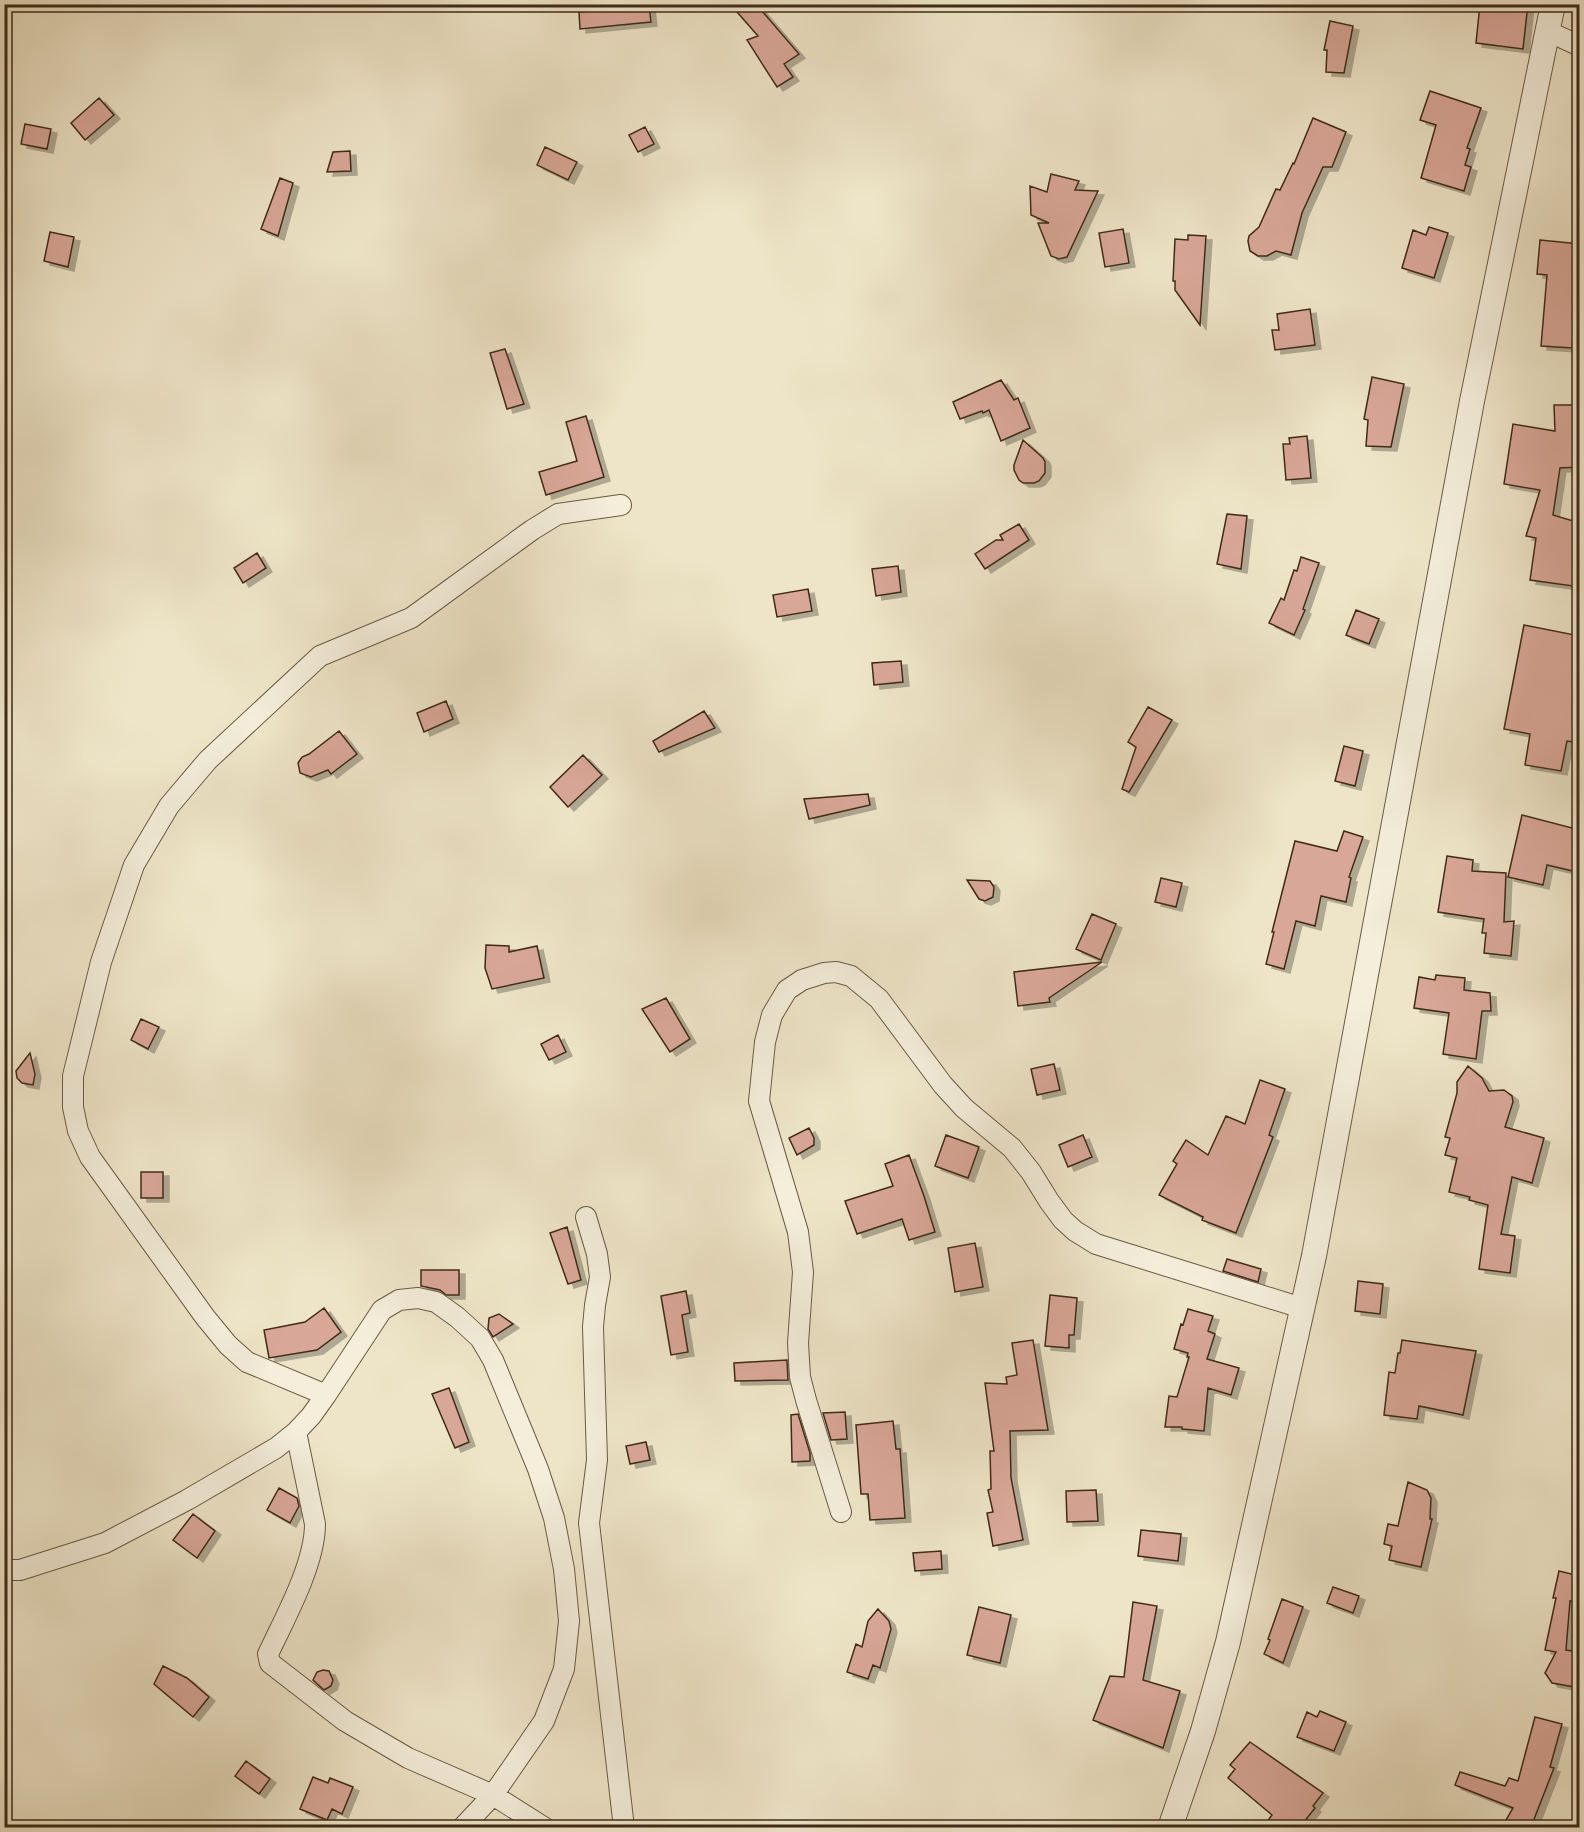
<svg xmlns="http://www.w3.org/2000/svg" width="1584" height="1832" font-family="Alegreya,serif">
	<style>
		.building { fill: #d9a798; stroke: #3f2b19; stroke-width: 1.5; filter: url(#shadow) }
		.lines { fill: none; stroke-linecap: round; stroke-linejoin: round }
		.minor-casing { stroke: #6b5a45; stroke-width: 22 }
		.tertiary-casing { stroke: #6b5a45; stroke-width: 26 }
		.minor { stroke: #f4eedb; stroke-width: 20 }
		.tertiary { stroke: #f4eedb; stroke-width: 24 }
	</style>
	<defs>
		<filter id="shadow"><feDropShadow dx="6" dy="4" stdDeviation="0" flood-color="#0004"/></filter>
	</defs>
	<rect width="100%" height="100%" fill="#eee5c8"/>
	<filter id="stains"><feTurbulence type="fractalNoise" baseFrequency=".00333" numOctaves="4"/><feColorMatrix values="0 0 0 0 .2 0 0 0 0 .09 0 0 0 0 .02 0 0 0 .5 -.17"/></filter>
	<radialGradient id="worn" r=".72"><stop offset=".6" stop-color="#630" stop-opacity="0"/><stop offset="1" stop-color="#630" stop-opacity=".3"/></radialGradient>
	<path class="building" d="M730,4H756L799,54L784,64L793,77L777,87L747,40L758,36Z
		M1480,4H1528L1523,49L1476,43Z
		M649,5L651,22L580,29L579,12Z
		M1330,21L1353,26L1344,73L1326,72L1327,50H1324Z
		M1430,91L1481,108L1467,148L1470,149L1465,165L1471,167L1464,191L1421,178L1436,125L1420,120Z
		M99,98L114,115L85,140L71,123Z
		M1313,118L1346,132L1332,167H1323L1302,213L1291,255L1276,251L1267,256H1258L1250,251L1248,241L1249,236L1259,227L1276,189L1280,190L1293,163L1294,164Z
		M25,124L51,129L47,149L21,144Z
		M645,127L654,144L638,152L629,135Z
		M545,147L577,162L568,180L537,165Z
		M350,151L351,171L327,172L333,152Z
		M1051,174L1079,181L1075,190L1098,191L1067,257L1059,259L1051,256L1038,223H1049L1031,215L1030,186L1047,192Z
		M280,178L293,183L278,236L261,229Z
		M1429,227L1448,233L1434,278L1402,268L1413,230L1426,235Z
		M1123,229L1129,263L1105,267L1099,233Z
		M50,232L74,237L68,267L44,261Z
		M1188,235L1206,236L1200,325L1175,290V281H1173L1175,239L1188,240Z
		M1540,240L1580,244V279H1578L1572,348L1541,346L1547,275L1537,274Z
		M1310,309L1315,345L1275,350L1272,330H1279L1277,314Z
		M505,349L524,404L507,409L490,353Z
		M1372,377L1404,384L1391,447L1366,446L1368,420L1364,419Z
		M1001,380L1014,400L1018,398L1030,428L1001,441L989,410L983,413L982,411L960,419L953,402Z
		M1554,405H1580V467L1560,468L1553,515L1580,523V587L1530,580L1536,538L1526,536L1540,490L1504,484L1513,424L1555,431Z
		M586,416L604,477L546,495L539,472L577,461L566,422Z
		M1307,436L1311,478L1286,480L1283,444H1290L1289,438Z
		M1023,440L1043,458L1045,462V473L1039,481L1034,483H1023L1019,480L1014,470V465Z
		M1227,514L1247,516L1241,569L1217,564Z
		M1019,524L1029,540L985,569L975,554L996,540H1003L1000,535Z
		M257,553L266,568L243,583L234,568Z
		M1301,557L1319,563L1303,609L1305,610L1294,635L1269,623L1281,598L1284,600L1294,570L1297,571Z
		M898,566L901,592L876,596L872,569Z
		M808,589L812,611L777,617L773,595Z
		M1356,610L1379,619L1369,644L1346,635Z
		M1524,625L1580,636V743L1567,741L1561,771L1525,765L1530,734L1504,729Z
		M901,661L903,682L874,685L872,663Z
		M446,701L453,719L424,732L417,713Z
		M1148,707L1172,720L1129,792L1122,789L1136,747L1128,742Z
		M704,711L715,728L659,752L653,741Z
		M339,731L357,754L331,774L328,770L311,777L300,773L298,763L302,757L309,754Z
		M1344,746L1363,751L1355,786L1335,781Z
		M583,755L602,775L568,807L550,787Z
		M868,794L870,805L809,819L804,799Z
		M1522,815L1580,830V860L1577,872L1547,865L1543,885L1508,877Z
		M1344,831L1363,837L1349,877L1351,878L1346,902L1321,896L1315,926L1296,921L1284,969L1266,964L1274,932H1272L1295,841L1337,851Z
		M1447,856L1473,860L1472,871L1506,873L1504,922L1514,921L1511,956L1484,953L1486,933H1482L1484,919L1438,912Z
		M1161,878L1182,883L1176,907L1155,902Z
		M967,880L990,881L994,887L993,897L985,901L979,899Z
		M1092,914L1116,924L1101,960L1076,949Z
		M486,945L509,946V952L537,946L544,978L492,989L485,968Z
		M1102,962L1049,998L1050,1002L1018,1006L1014,972Z
		M1436,975L1465,978L1464,990L1490,993L1491,1011H1482L1476,1059L1443,1054L1449,1013L1414,1008L1419,977L1435,980Z
		M666,998L690,1039L670,1052L642,1009Z
		M141,1019L159,1027L148,1049L131,1040Z
		M558,1035L566,1052L549,1060L541,1044Z
		M30,1053L35,1074L33,1085L22,1083L17,1078L16,1071Z
		M1054,1064L1060,1090L1037,1095L1031,1069Z
		M1468,1066L1482,1078L1489,1091L1504,1090L1512,1096L1513,1102L1505,1127L1544,1138L1532,1183L1512,1177L1501,1234L1515,1236L1510,1273L1479,1269L1488,1205L1469,1200L1470,1197L1449,1192L1457,1158L1445,1155L1450,1138L1445,1137L1457,1093V1082Z
		M1260,1080L1285,1089L1269,1135L1273,1137L1236,1233L1202,1220L1203,1217L1159,1195L1177,1164L1173,1161L1186,1140L1208,1155L1226,1116L1245,1124Z
		M809,1128L814,1138V1145L797,1155L789,1138Z
		M946,1135L979,1147L968,1178L935,1166Z
		M1083,1135L1092,1157L1068,1167L1059,1145Z
		M909,1155L924,1196L935,1232L909,1240L902,1219L857,1234L845,1201L893,1186L885,1164Z
		M141,1172H163V1198H141Z
		M567,1227L581,1280L568,1284L550,1233Z
		M975,1243L983,1287L955,1292L948,1248Z
		M1227,1259L1261,1269L1258,1282L1223,1271Z
		M421,1270H459V1295H446L440,1290L421,1286Z
		M1358,1281L1383,1284L1380,1314L1355,1311Z
		M686,1291L690,1313L682,1315L688,1352L671,1355L661,1296Z
		M1050,1295L1077,1298L1074,1335H1069V1348L1045,1346Z
		M324,1308L341,1332L317,1350L269,1358L264,1330L305,1322Z
		M1188,1309L1213,1316L1208,1331L1215,1334L1207,1359L1239,1368L1231,1395L1208,1388L1204,1431L1182,1429V1427H1165L1169,1396L1177,1397L1189,1357H1187L1188,1353L1174,1349L1181,1324L1183,1325Z
		M499,1314L513,1324L493,1337L488,1329L489,1318Z
		M1033,1340L1048,1430L1010,1431L1011,1478L1023,1540L993,1546L987,1513L993,1512L988,1490L991,1489L990,1451H994L985,1383L1007,1384L1006,1377L1017,1375L1012,1343Z
		M1402,1340L1476,1351L1463,1415L1419,1406L1417,1419L1384,1415L1389,1372L1395,1373L1398,1353H1400Z
		M787,1360L788,1380L735,1381L734,1363Z
		M449,1388L469,1442L455,1448L432,1394Z
		M845,1412L847,1439L831,1440L823,1413Z
		M798,1414L810,1453V1461L792,1462L791,1415Z
		M893,1421L896,1449H900L905,1518L870,1520L868,1494H861L856,1425Z
		M646,1442L650,1460L630,1464L626,1446Z
		M1408,1482L1427,1490L1431,1498L1430,1519H1432L1421,1567L1389,1560L1392,1546L1384,1544L1388,1524L1398,1526Z
		M279,1488L297,1498L299,1506L290,1523L267,1510Z
		M1096,1490L1098,1521L1067,1522L1066,1491Z
		M193,1514L215,1531L197,1558L173,1540Z
		M1141,1530L1181,1534L1178,1561L1138,1556Z
		M941,1551L942,1569L915,1571L913,1553Z
		M1559,1571L1580,1576V1603L1570,1601L1566,1650L1580,1652V1688L1552,1683L1545,1673L1556,1652L1545,1650L1556,1598H1553Z
		M1333,1587L1359,1596L1353,1613L1327,1603Z
		M1282,1599L1303,1607L1283,1663L1264,1654L1270,1640L1268,1639Z
		M1133,1602L1157,1606L1143,1680L1180,1691L1163,1748L1093,1720L1110,1676L1124,1677Z
		M979,1607L1011,1615L1000,1663L967,1655Z
		M878,1609L889,1621L891,1629L880,1668L873,1665L868,1679L847,1672L856,1644L862,1647L868,1621Z
		M163,1666L187,1678L209,1697L193,1717L154,1684Z
		M323,1670L329,1671L333,1680L331,1686L324,1690L313,1680L317,1672Z
		M1320,1711L1346,1722L1334,1751L1297,1737L1307,1712L1317,1717Z
		M1535,1717L1562,1724L1550,1767L1554,1768L1531,1827H1502L1513,1808L1455,1785L1460,1772L1505,1786L1509,1778L1518,1781Z
		M1250,1742L1323,1793L1313,1806L1315,1808L1300,1827H1263L1272,1815L1228,1778L1235,1769L1230,1765Z
		M246,1761L270,1779L259,1794L235,1776Z
		M313,1777L328,1783L330,1778L353,1787L342,1814L332,1809L327,1820L300,1809Z"/>
	<g class="lines">
		<g class="minor-casing">
			<path id="minor" d="M1547,31L1580,46
				M586,1217L597,1254L600,1277L595,1305L593,1327L597,1460L589,1523L624,1828
				M296,1432L315,1524C315,1564 285,1618 268,1654L270,1663L345,1721L408,1758L493,1795L544,1721L564,1669L569,1621L564,1569L554,1518L538,1469L493,1360L480,1338L457,1317L436,1302L418,1298L399,1300L382,1310L326,1395L247,1362L228,1345L205,1317L90,1157L78,1131L73,1107V1076L101,962L134,865L169,806L208,760L320,656L411,618L532,530L558,514L621,505
				M841,1512L806,1400L800,1377L798,1343L803,1272L798,1232L759,1101L765,1042L772,1015L787,990L802,980L824,973L836,972L851,976L879,999L943,1085L964,1108L1012,1148L1031,1172L1049,1201L1063,1220L1075,1231L1096,1244L1302,1308
				M4,1570H20L105,1543L187,1500L276,1448L296,1432L311,1416L326,1395
				M462,1828L493,1795L545,1828"/>
		</g>
		<g class="tertiary-casing">
			<path id="tertiary" d="M1170,1828L1203,1731L1228,1642L1314,1256L1472,401L1553,4"/>
		</g>
		<use href="#minor" class="minor"/>
		<use href="#tertiary" class="tertiary"/>
	</g>
	<rect width="1584" height="1832" fill="none" stroke="#eee5c8" stroke-width="24"/>
	<rect x="6" y="6" width="1572" height="1820" fill="none" stroke="#3f2b19" stroke-width="3"/>
	<rect x="12" y="12" width="1560" height="1808" fill="none" stroke="#3f2b19" stroke-width="1.5"/>
	<rect width="100%" height="100%" filter="url(#stains)"/>
	<rect width="100%" height="100%" fill="url(#worn)"/>
</svg>
